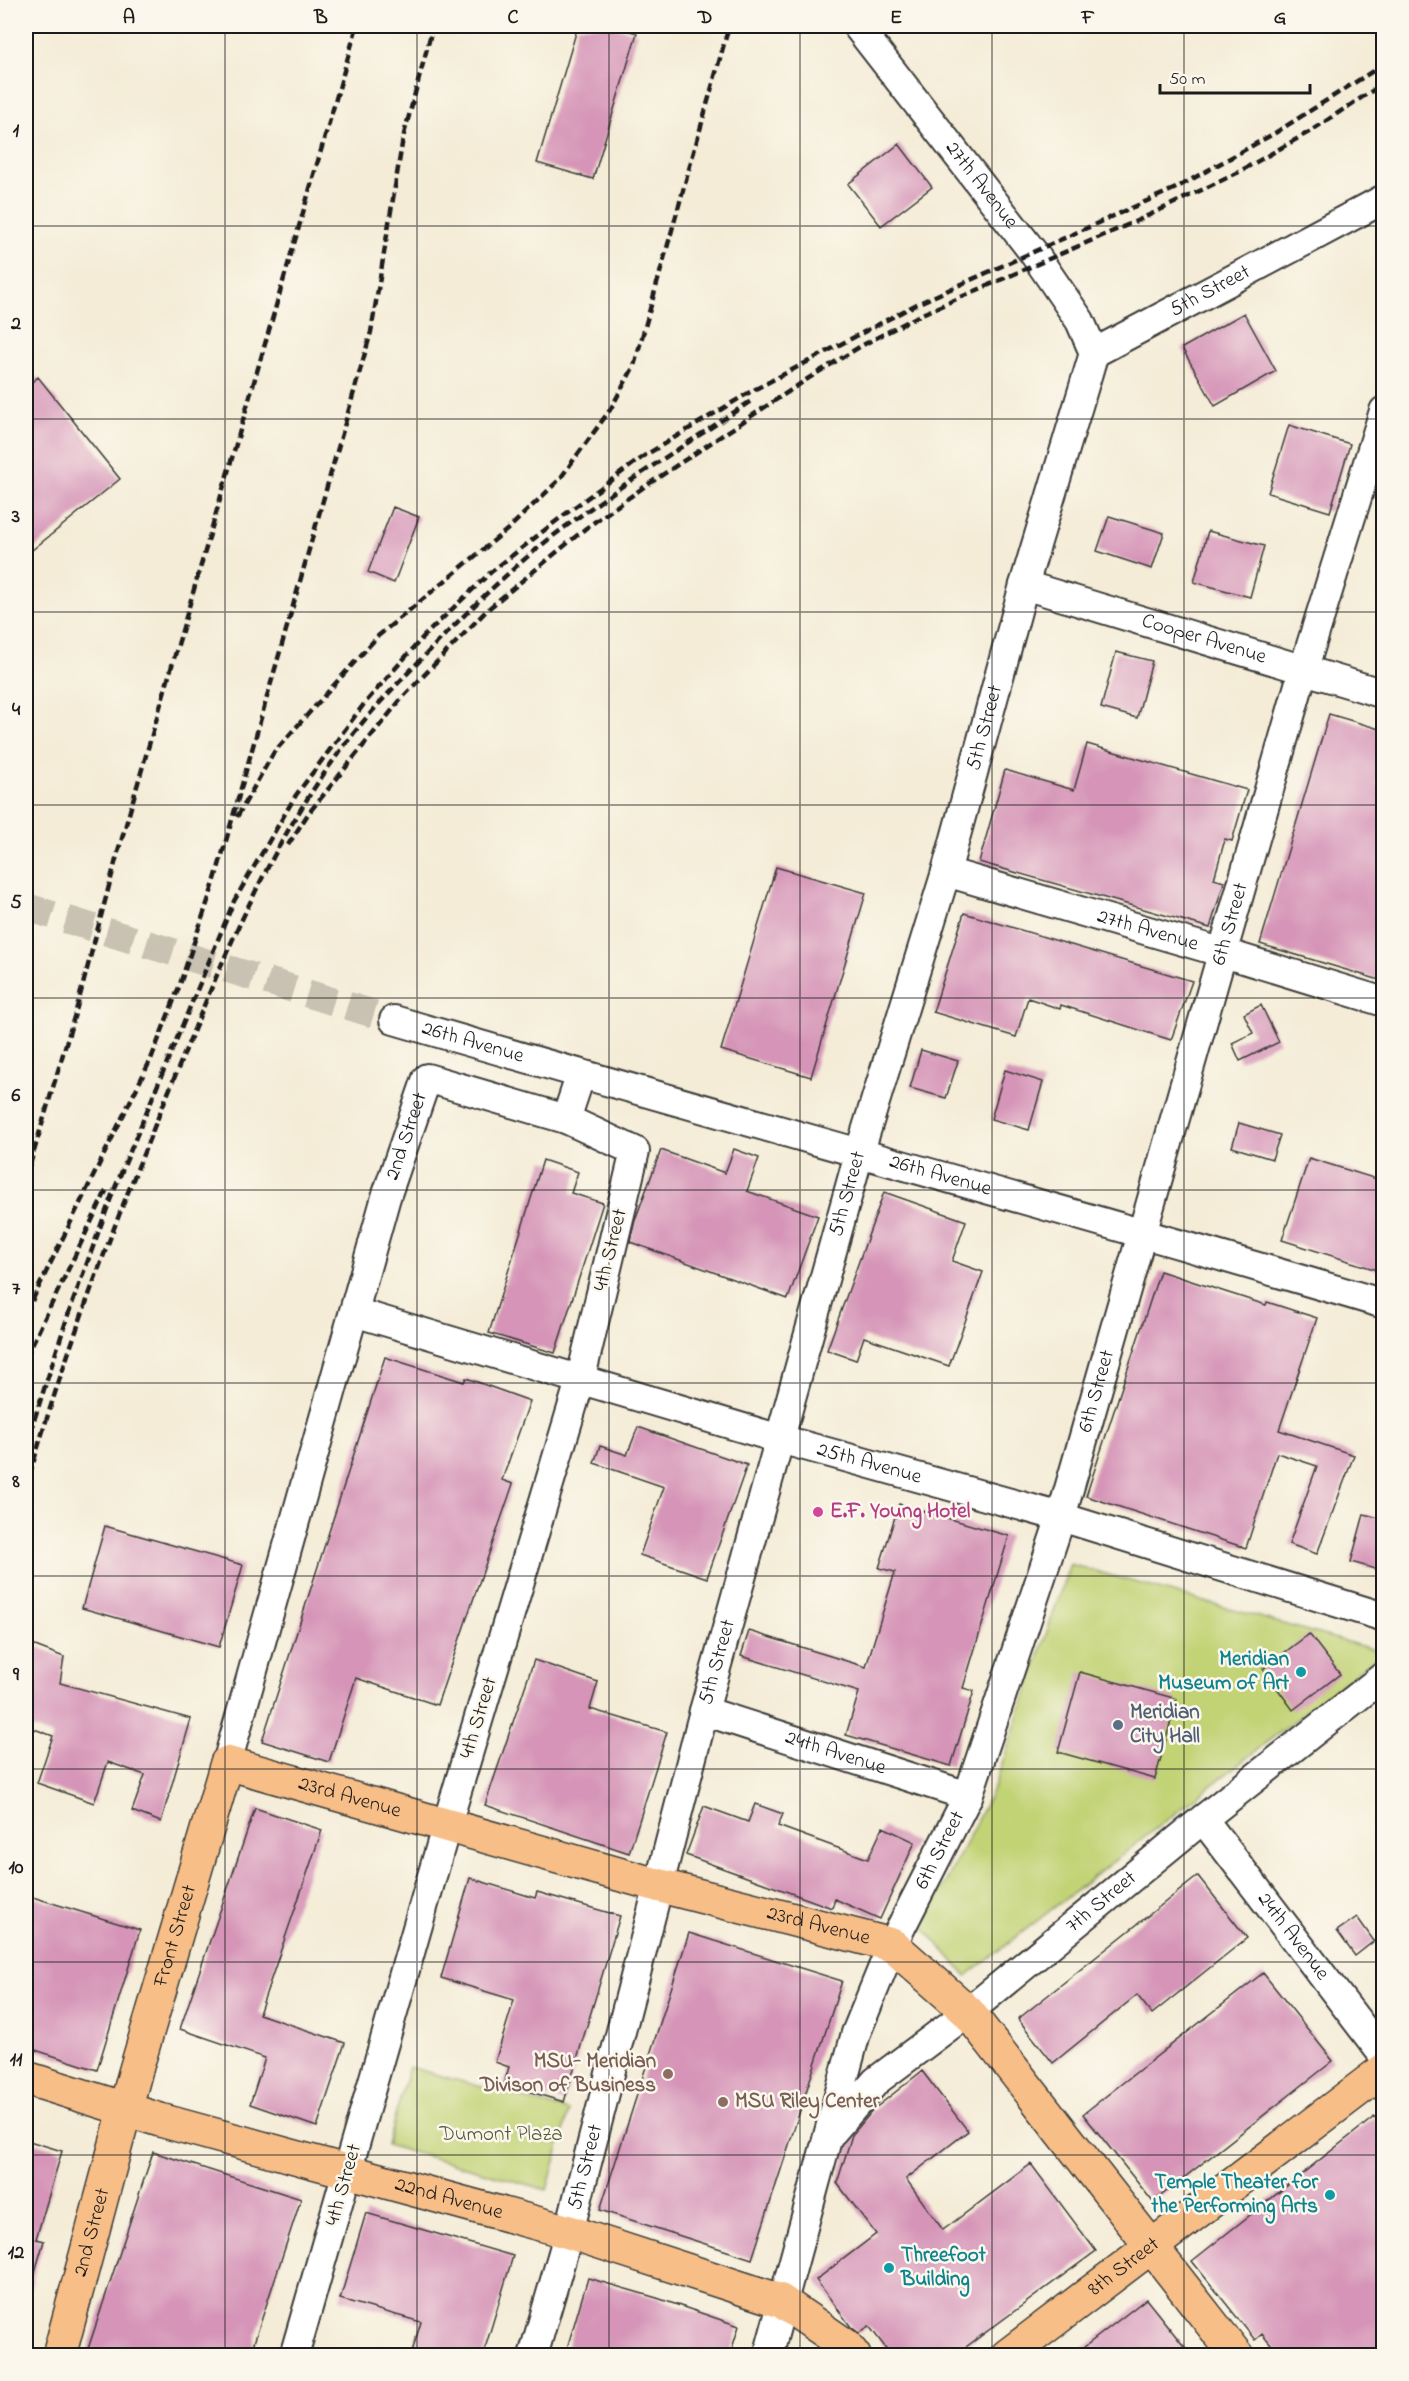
<svg xmlns="http://www.w3.org/2000/svg" width="1409" height="2381" font-family="'Indie Flower',sans-serif">
	<style>
		.green { fill: #c2d376; stroke: #6f7849; stroke-width: 1.5 }
		.building { fill: #d695b8 }
		.lines { fill: none; stroke-linecap: round; stroke-linejoin: round }
		.minor-tunnel { stroke: #c9c2b2; stroke-width: 28; stroke-dasharray: 28 14; stroke-linecap: butt }
		.minor-casing { stroke: #3c3b38; stroke-width: 32 }
		.major-casing { stroke: #3c3b38; stroke-width: 36 }
		.minor { stroke: #fff; stroke-width: 28 }
		.major { stroke: #f7be87; stroke-width: 33 }
		.rail { stroke: #1c1c1c; stroke-width: 4.5; stroke-dasharray: 9 4.5; stroke-linecap: butt }
		.grid { fill: none; stroke: #1c1c1c; stroke-width: 1.5; stroke-opacity: 0.55 }
		.hotel-dot { fill: #d1479c; stroke: #fbf7ec; stroke-width: 2 }
		.culture-dot { fill: #0f9aa8; stroke: #fbf7ec; stroke-width: 2 }
		.service-dot { fill: #5c6f8a; stroke: #fbf7ec; stroke-width: 2 }
		.education-dot { fill: #8d6e63; stroke: #fbf7ec; stroke-width: 2 }
		.labels { text-anchor: middle; dominant-baseline: central; stroke-width: 5; stroke-linejoin: round; paint-order: stroke }
		.street-label { font-size: 21px; fill: #1c1c1c; stroke: #fbf7ec }
		.hotel-label { font-size: 21px; font-weight: bold; fill: #b23c85; stroke: #fbf7ec; text-anchor: start }
		.culture-label { font-size: 21px; font-weight: bold; fill: #0d838f; stroke: #fbf7ec; text-anchor: end }
		.service-label { font-size: 21px; font-weight: bold; fill: #4e5e75; stroke: #fbf7ec; text-anchor: start }
		.education-label { font-size: 21px; font-weight: bold; fill: #785e54; stroke: #fbf7ec; text-anchor: end }
		.park-label { font-size: 21px; fill: #565c3c; stroke: #fbf7ec }
		.neatline { fill: none; stroke: #1c1c1c; stroke-width: 2 }
		.grid-label { font-size: 20px; text-anchor: middle; font-weight: bold; fill: #1c1c1c }
	</style>
	<rect width="100%" height="100%" fill="#fbf7ec"/>
	<filter id="ink" filterUnits="userSpaceOnUse"><feTurbulence type="fractalNoise" baseFrequency=".0167" numOctaves="2"/><feDisplacementMap in="SourceGraphic" scale="12" xChannelSelector="R" yChannelSelector="G"/><feConvolveMatrix kernelMatrix="1 2 1 2 8 2 1 2 1" color-interpolation-filters="sRGB"/></filter>
	<filter id="wash" filterUnits="userSpaceOnUse"><feTurbulence type="fractalNoise" baseFrequency=".008" numOctaves="4" result="noise"/><feDisplacementMap in="SourceGraphic" scale="24" xChannelSelector="R" yChannelSelector="G"/><feGaussianBlur stdDeviation="1.35" result="paint"/><feColorMatrix in="noise" values="0 0 0 0 0 0 0 0 0 0 0 0 0 0 0 0 0 1.4 0 .05"/><feComposite in="paint" operator="in"/></filter>
	<g filter="url(#wash)">
		<rect width="100%" height="100%" fill="#f4ecd7"/>
		<path class="green" d="M1070,1564L1383,1652L966,1976L923,1927L995,1785Z
			M409,2067L569,2111L547,2190L387,2145Z"/>
		<g id="blocks">
			<path class="building" d="M578,26H613L637,33L593,179L537,163Z
				M899,144L932,187L881,226L848,184Z
				M1244,313L1276,371L1215,406L1182,348Z
				M38,377L120,479L26,555V387Z
				M1289,425L1350,444L1330,512L1268,493Z
				M393,507L419,517L394,583L368,572Z
				M1109,516L1164,533L1152,569L1097,551Z
				M1208,531L1264,546L1250,597L1194,582Z
				M1116,652L1152,661L1137,718L1101,708Z
				M1329,714L1383,730V764L1377,785L1383,786V981L1260,944Z
				M1087,744L1247,790L1232,841L1225,839L1214,879L1224,882L1210,928L979,862L1005,770L1074,790Z
				M776,867L866,893L811,1077L721,1050Z
				M964,913L1192,981L1171,1040L1061,1005L1060,1009L1028,998L1016,1037L933,1012Z
				M1261,1005L1279,1042L1240,1061L1232,1043L1253,1033L1244,1014Z
				M921,1050L958,1061L946,1098L910,1088Z
				M1005,1070L1043,1082L1029,1130L991,1119Z
				M1239,1123L1280,1135L1272,1159L1232,1147Z
				M734,1149L759,1158L747,1191L818,1216L788,1299L630,1242L635,1220L661,1150L725,1173Z
				M1309,1158L1383,1181V1272L1282,1240Z
				M543,1160L578,1172L571,1193L603,1203L555,1353L489,1333Z
				M884,1192L966,1221L952,1261L983,1272L949,1366L864,1337L856,1360L827,1350Z
				M1160,1271L1266,1305L1267,1302L1317,1318L1279,1430L1354,1455L1317,1554L1289,1544L1317,1466L1277,1453L1246,1548L1086,1496Z
				M385,1357L464,1382L466,1378L530,1401L502,1480L513,1484L437,1705L356,1678L329,1762L262,1741Z
				M638,1427L747,1465L707,1578L640,1555L664,1487L594,1463L600,1446L627,1455Z
				M899,1504L1009,1536L963,1688L974,1691L951,1766L846,1735L859,1692L741,1656L749,1631L866,1667L895,1572L879,1568Z
				M1364,1514L1383,1519V1571L1351,1562Z
				M105,1526L243,1565L219,1647L82,1608Z
				M1309,1634L1340,1674L1293,1710L1263,1669Z
				M30,1644L64,1657L60,1683L191,1719L161,1822L132,1811L145,1775L108,1762L94,1803L37,1783L53,1736L26,1726V1658Z
				M534,1660L598,1682L590,1709L667,1732L629,1853L485,1805Z
				M1080,1672L1177,1699L1155,1779L1058,1752Z
				M755,1804L783,1814L778,1826L868,1859L883,1827L915,1842L880,1919L835,1899L832,1908L686,1855L704,1806L748,1822Z
				M255,1808L322,1830L259,2014L345,2043L317,2127L250,2104L265,2058L180,2029Z
				M1198,1876L1247,1938L1152,2014L1137,1995L1053,2063L1018,2019Z
				M470,1878L535,1898L537,1892L620,1916L564,2102L504,2084L509,2067L495,2062L514,2000L441,1978Z
				M26,1895L140,1930L97,2070L26,2047Z
				M1357,1917L1374,1941L1355,1956L1337,1931Z
				M689,1933L842,1981L752,2259L600,2210Z
				M1263,1973L1333,2061L1153,2202L1083,2114Z
				M922,2071L968,2131L906,2179L943,2230L1031,2164L1096,2251L955,2355H891L869,2326L859,2333L851,2327L816,2280L876,2234L837,2183L852,2135L874,2109Z
				M1374,2117L1383,2128V2355H1279L1262,2334L1255,2340L1192,2261Z
				M26,2140L62,2151L36,2239L44,2241L30,2289L26,2288Z
				M153,2152L301,2199L250,2355H86Z
				M366,2213L513,2256L483,2355H411L421,2322L340,2299Z
				M588,2278L657,2298L739,2326L730,2355H565Z
				M1146,2299L1191,2355H1074Z"/>
		</g>
	</g>
	<g filter="url(#ink)">
		<use href="#blocks" fill-opacity="0" stroke="#3c3b38" stroke-width="1.5"/>
		<g class="lines">
			<path class="minor-tunnel" d="M26,907L394,1020"/>
			<g class="minor-casing">
				<g id="minor">
					<path id="s1" d="M857,26L1033,252L1080,321L1094,353"/>
					<path id="s2" d="M1024,585L1384,694"/>
					<path id="s3" d="M946,872L1224,953L1384,1002"/>
					<path id="s4" d="M394,1020C723,1116 1054,1206 1384,1304"/>
					<path d="M566,1119L581,1074"/>
					<path id="s5" d="M354,1312L780,1439L1061,1517L1384,1617"/>
					<path id="s6" d="M704,1711L968,1796"/>
					<path id="s7" d="M227,1763L386,1197L427,1078L566,1119L635,1151L580,1381L447,1824L294,2356"/>
					<path id="s8" d="M1203,1819L1384,2056"/>
					<path id="s9" d="M833,2131L876,2081L968,2012L1203,1819L1384,1676"/>
					<path id="s10" d="M533,2356L569,2232L704,1711L859,1154L946,872L1024,585L1094,353L1384,199"/>
					<path id="s11" d="M768,2356L856,2033L892,1945L968,1796L1061,1517L1303,671L1384,411"/>
				</g>
			</g>
			<g class="major-casing">
				<g id="major">
					<path id="s12" d="M26,2078L160,2120L569,2232L781,2301L845,2345L854,2356"/>
					<path id="s13" d="M59,2356L135,2073L227,1763L657,1885L892,1945L968,2012L1237,2356"/>
					<path id="s14" d="M1007,2356L1384,2070"/>
				</g>
			</g>
			<use href="#minor" class="minor"/>
			<use href="#major" class="major"/>
			<path class="rail" d="M237,817L274,752L378,636L508,529L559,480L610,410L634,366L729,26
				M288,845L308,814L402,698L488,609L586,528L644,487L809,378L861,346L922,314L1141,219L1237,173L1309,132L1384,83
				M26,1178L77,1007L118,852L357,26
				M26,1313L151,1059L179,987L214,883L371,332L403,138L433,26
				M26,1357L108,1187
				M26,1445L68,1315L112,1195L234,901L296,795L364,704L424,636L491,572L564,515L644,456L750,392L917,304L1176,188L1275,133L1384,64
				M26,1488C65,1350 118,1214 173,1081C220,966 266,850 341,750C367,714 400,681 431,649C472,607 514,565 561,530C622,484 687,444 751,401"/>
		</g>
	</g>
	<path class="grid" d="M225,26V2356M417,26V2356M609,26V2356M800,26V2356M992,26V2356M1184,26V2356M26,226H1384M26,419H1384M26,612H1384M26,805H1384M26,998H1384M26,1190H1384M26,1383H1384M26,1576H1384M26,1769H1384M26,1962H1384M26,2155H1384"/>
	<circle class="hotel-dot" cx="818" cy="1512" r="6"/>
	<g class="culture-dot">
		<circle cx="1301" cy="1672" r="6"/>
		<circle cx="1330" cy="2195" r="6"/>
		<circle cx="889" cy="2268" r="6"/>
	</g>
	<circle class="service-dot" cx="1118" cy="1725" r="6"/>
	<g class="education-dot">
		<circle cx="668" cy="2074" r="6"/>
		<circle cx="723" cy="2102" r="6"/>
	</g>
	<g class="labels">
		<g class="street-label">
			<text stroke="none"><textPath href="#s1" startOffset="202">27th Avenue</textPath></text>
			<text stroke="none"><textPath href="#s10" startOffset="2212">5th Street</textPath></text>
			<text stroke="none"><textPath href="#s2" startOffset="188">Cooper Avenue</textPath></text>
			<text stroke="none"><textPath href="#s10" startOffset="1690">5th Street</textPath></text>
			<text stroke="none"><textPath href="#s11" startOffset="1508">6th Street</textPath></text>
			<text stroke="none"><textPath href="#s3" startOffset="210">27th Avenue</textPath></text>
			<text stroke="none"><textPath href="#s4" startOffset="82">26th Avenue</textPath></text>
			<text stroke="none"><textPath href="#s7" startOffset="652">2nd Street</textPath></text>
			<text stroke="none"><textPath href="#s4" startOffset="568">26th Avenue</textPath></text>
			<text stroke="none"><textPath href="#s10" startOffset="1204">5th Street</textPath></text>
			<text transform="translate(611 1250) rotate(-76)">4th Street</text>
			<text stroke="none"><textPath href="#s11" startOffset="1022">6th Street</textPath></text>
			<text stroke="none"><textPath href="#s5" startOffset="537">25th Avenue</textPath></text>
			<text stroke="none"><textPath href="#s10" startOffset="718">5th Street</textPath></text>
			<text transform="translate(479 1718) rotate(-73)">4th Street</text>
			<text stroke="none"><textPath href="#s6" startOffset="138">24th Avenue</textPath></text>
			<text stroke="none"><textPath href="#s13" startOffset="744">23rd Avenue</textPath></text>
			<text stroke="none"><textPath href="#s11" startOffset="536">6th Street</textPath></text>
			<text stroke="none"><textPath href="#s9" startOffset="354">7th Street</textPath></text>
			<text stroke="none"><textPath href="#s13" startOffset="1230">23rd Avenue</textPath></text>
			<text stroke="none"><textPath href="#s13" startOffset="436">Front Street</textPath></text>
			<text stroke="none"><textPath href="#s8" startOffset="148">24th Avenue</textPath></text>
			<text stroke="none"><textPath href="#s10" startOffset="196">5th Street</textPath></text>
			<text transform="translate(344 2185) rotate(-74)">4th Street</text>
			<text stroke="none"><textPath href="#s12" startOffset="440">22nd Avenue</textPath></text>
			<text stroke="none"><textPath href="#s13" startOffset="128">2nd Street</textPath></text>
			<text stroke="none"><textPath href="#s14" startOffset="147">8th Street</textPath></text>
		</g>
		<g class="hotel-label">
			<text x="830" y="1512">E.F. Young Hotel</text>
		</g>
		<g class="culture-label">
			<text x="1289" y="1660">Meridian<tspan x="1289" dy="24">Museum of Art</tspan></text>
			<text x="1318" y="2183">Temple Theater for<tspan x="1318" dy="24">the Performing Arts</tspan></text>
			<text x="901" y="2256" text-anchor="start">Threefoot<tspan x="901" dy="24">Building</tspan></text>
		</g>
		<g class="service-label">
			<text x="1130" y="1713">Meridian<tspan x="1130" dy="24">City Hall</tspan></text>
		</g>
		<g class="education-label">
			<text x="656" y="2062">MSU- Meridian<tspan x="656" dy="24">Divison of Business</tspan></text>
			<text x="735" y="2102" text-anchor="start">MSU Riley Center</text>
		</g>
		<g class="park-label">
			<text x="501" y="2135">Dumont Plaza</text>
		</g>
	</g>
	<rect width="1409" height="2381" fill="none" stroke="#fbf7ec" stroke-width="66"/>
	<path d="M1160 84v9h150v-9" fill="none" stroke="#1c1c1c" stroke-width="3"/>
	<text x="1169" y="84" font-size="18" fill="#1c1c1c" stroke="#fbf7ec" stroke-width="4.5" paint-order="stroke">50 m</text>
	<rect x="33" y="33" width="1343" height="2315" class="neatline"/>
	<g class="grid-label">
		<text x="129" y="23">A</text>
		<text x="321" y="23">B</text>
		<text x="513" y="23">C</text>
		<text x="705" y="23">D</text>
		<text x="896" y="23">E</text>
		<text x="1088" y="23">F</text>
		<text x="1280" y="23">G</text>
		<text x="16" y="136">1</text>
		<text x="16" y="329">2</text>
		<text x="16" y="522">3</text>
		<text x="16" y="715">4</text>
		<text x="16" y="908">5</text>
		<text x="16" y="1101">6</text>
		<text x="16" y="1294">7</text>
		<text x="16" y="1487">8</text>
		<text x="16" y="1680">9</text>
		<text x="16" y="1873">10</text>
		<text x="16" y="2065">11</text>
		<text x="16" y="2258">12</text>
	</g>
</svg>
